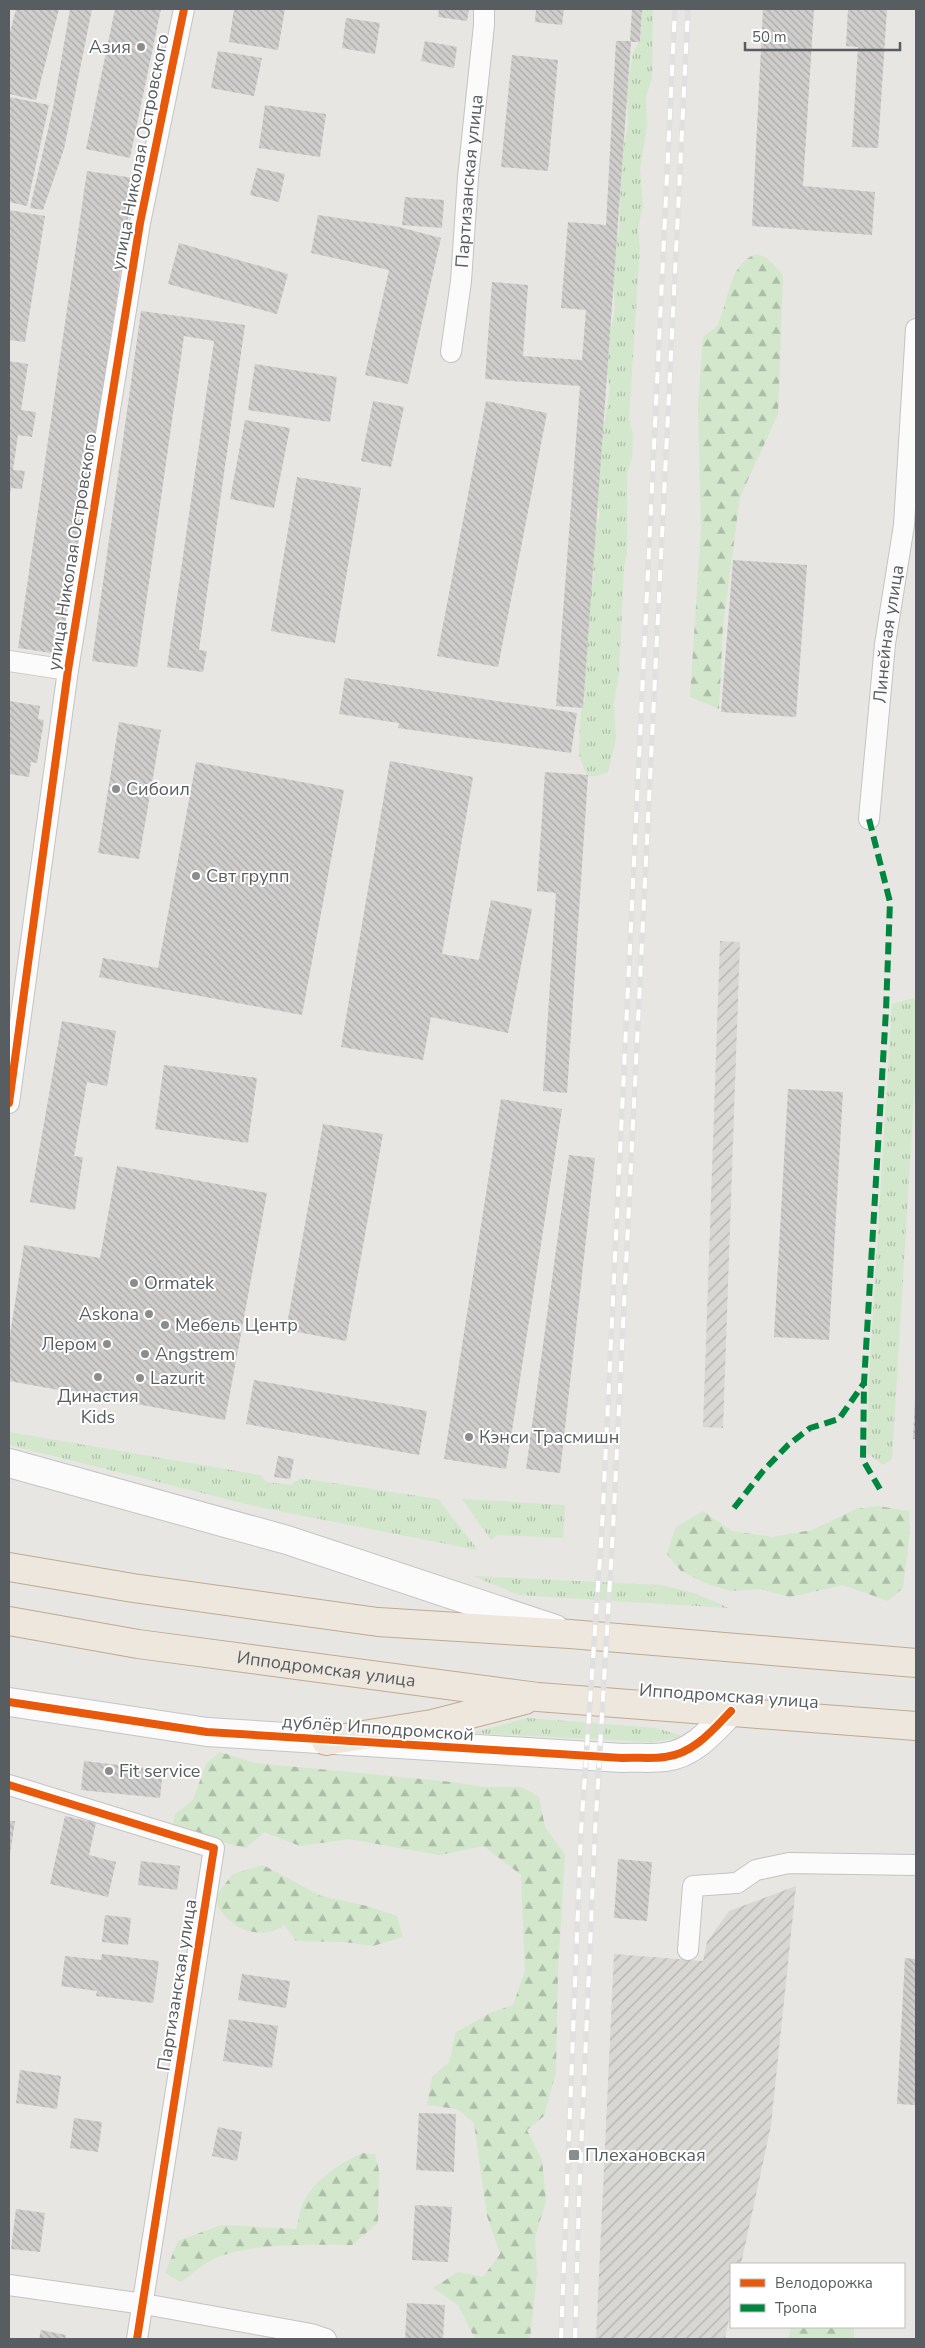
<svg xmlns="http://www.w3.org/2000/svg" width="925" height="2348" font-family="'Nunito Sans',sans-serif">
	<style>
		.industrial { fill: url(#industrial-furrows) }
		.grass { fill: url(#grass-tufts) }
		.forest { fill: url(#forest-firs) }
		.building { fill: url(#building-back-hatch) }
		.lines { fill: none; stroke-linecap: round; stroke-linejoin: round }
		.street-casing { stroke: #c4c3c3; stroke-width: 22 }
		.secondary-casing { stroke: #c4c5c5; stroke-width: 30 }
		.highway-casing { stroke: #c0a990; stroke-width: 30 }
		.street { stroke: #fcfbfb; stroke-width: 20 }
		.secondary { stroke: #fcfbfb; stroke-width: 28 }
		.highway { stroke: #eee7de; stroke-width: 28 }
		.rail-casing { stroke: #e0e0e0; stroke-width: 5.5 }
		.rail { stroke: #fff; stroke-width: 4; stroke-dasharray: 11; stroke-linecap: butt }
		.quiet { stroke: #00873e; stroke-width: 6; stroke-dasharray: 12 6; stroke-linecap: butt }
		.cycleway-casing { stroke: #fff; stroke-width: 11 }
		.cycleway { stroke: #e8590c; stroke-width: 8 }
		.poi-dot { fill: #8a8d8e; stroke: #fff; stroke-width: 2 }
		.labels { text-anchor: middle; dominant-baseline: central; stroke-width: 4; stroke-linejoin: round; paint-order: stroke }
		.poi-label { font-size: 18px; fill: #585d61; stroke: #fff; text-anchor: start }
		.street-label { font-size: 18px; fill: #585d61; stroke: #fff }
	</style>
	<defs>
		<pattern id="industrial-furrows" width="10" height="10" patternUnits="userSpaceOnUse" patternTransform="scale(1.25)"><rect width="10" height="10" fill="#d9d7d3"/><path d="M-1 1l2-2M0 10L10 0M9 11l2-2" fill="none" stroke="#b3b2af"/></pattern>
		<pattern id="grass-tufts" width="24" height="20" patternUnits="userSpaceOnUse" patternTransform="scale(1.25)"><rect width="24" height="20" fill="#d2e7cb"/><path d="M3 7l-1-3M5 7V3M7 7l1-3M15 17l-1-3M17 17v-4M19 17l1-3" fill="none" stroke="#adbea8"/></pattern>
		<pattern id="forest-firs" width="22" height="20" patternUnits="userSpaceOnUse" patternTransform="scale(1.25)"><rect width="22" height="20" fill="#d2e7cb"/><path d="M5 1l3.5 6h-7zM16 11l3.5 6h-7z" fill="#adbea8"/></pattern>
		<pattern id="building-back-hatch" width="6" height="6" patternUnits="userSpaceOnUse" patternTransform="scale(1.25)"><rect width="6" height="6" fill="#d0cecc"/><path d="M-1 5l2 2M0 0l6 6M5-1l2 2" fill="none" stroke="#acaaa9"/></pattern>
	</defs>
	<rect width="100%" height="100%" fill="#e8e6e2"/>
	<path class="industrial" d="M720,941L740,942L723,1428L703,1427Z
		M796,1886L771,2125L741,2264H731V2309L725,2339H596L614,1954L703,1961L707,1942L729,1911Z"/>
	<path class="grass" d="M642,9H653L652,79L646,96L647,126L640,170L643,204L638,230L640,247L629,419L633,435L632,457L627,474V554L624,566L619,674L614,702L616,739L608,772L596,776H587L579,755L580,723L581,711L585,700L583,691L587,652V619L594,572L591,559L592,537L600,515L597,503L598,463L610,388L604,362L615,310L613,274L615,243L619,231L622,156L628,125L627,89L633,53L641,38Z
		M914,998L916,1003V1066L892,1459L883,1465L867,1453L869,1378L892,1004Z
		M9,1432L260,1475L267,1482L291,1485L300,1478L438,1499L478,1550L263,1508L9,1445Z
		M462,1499L565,1505L563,1538L497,1535L491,1540Z
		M473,1576L661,1585L694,1593L729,1608L519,1595Z
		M527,1718L656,1728L685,1737L649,1742L472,1733Z"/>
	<path class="forest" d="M757,254L767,258L783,275L778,414L740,497L723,626L719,709L690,697L701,529L698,406L703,337C707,333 716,329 718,324C729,301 729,262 757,254Z
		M878,1506L909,1511L910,1530L903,1588L888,1601L843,1585L790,1597L760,1589L730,1591L705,1583L681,1571L667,1554L675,1528L703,1511L732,1531L772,1537L812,1530L856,1509Z
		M220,1752L256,1763L452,1782L484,1787H522L539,1797L545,1827L565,1855L558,1969L556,2072L544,2116L527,2130L542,2160L546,2201L535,2237L537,2274L530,2339H475L458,2305L433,2288L458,2272L483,2277L500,2254L487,2216L474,2123L457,2109L427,2105L432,2077L450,2061L455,2033L490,2013L513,2005L525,1971L521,1875L484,1846L439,1855L349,1839L300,1846L264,1832L246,1848L172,1830L175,1814L193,1800L206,1764Z
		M263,1865L321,1896L367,1906L397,1916L403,1937L373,1946L344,1942L296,1941L284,1925C270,1937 244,1934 230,1921C223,1915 218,1906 213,1899L233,1874Z
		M362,2153L375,2154L379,2171L378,2223L352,2245C312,2245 248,2242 212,2260C201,2265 191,2275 181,2282L165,2273L178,2241L221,2225L296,2229C299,2220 300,2208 305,2199C317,2178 341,2163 362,2153Z
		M791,2327H854V2339H788Z"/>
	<path class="building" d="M16,9H59L36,100L9,94V36Z
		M70,9H92L64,149L43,210L30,208L53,108Z
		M115,9H161L130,158L86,149Z
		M234,9H285L278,50L229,42Z
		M439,9H469L467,21L438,17Z
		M536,9H564L562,25L535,22Z
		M632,9H642L640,42H631L583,708L556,706L580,386L485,379L492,282L528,285L523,356L582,360L586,310L561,308L568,222L606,225L616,41H630Z
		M763,9H814L803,186L875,192L872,235L752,226Z
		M848,9H887L878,148L852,147L858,47L846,46Z
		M346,18L380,23L375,54L342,48Z
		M425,41L457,47L454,68L421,61Z
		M218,51L262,58L254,96L211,88Z
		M512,55L558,60L548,171L501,167Z
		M9,97L49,105L27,206L9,202Z
		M265,105L326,114L320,157L259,148Z
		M257,168L285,174L279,202L250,195Z
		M87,171L134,178L65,655L18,648Z
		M405,197L444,200L442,228L402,225Z
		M9,210L45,216L25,342L9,340Z
		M318,215L399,227L441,238L408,384L365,375L389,270L311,253Z
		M179,243L288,274L277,314L168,284Z
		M141,311L245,325L199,650L207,651L203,672L167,667L214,341L184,336L137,667L92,661Z
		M9,361L28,364L21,410L36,412L32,437L18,435L13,470L25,471L22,489L11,488L10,493Z
		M255,364L337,377L330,422L248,410Z
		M373,401L404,407L391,467L361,461Z
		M486,401L547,413L498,667L437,656Z
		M245,420L290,428L274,508L230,499Z
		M297,477L361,488L335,643L271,631Z
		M733,560L807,565L796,717L721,712Z
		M345,678L577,713L571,753L398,728L399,723L339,714Z
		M9,701L40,706L38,719L44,720L37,763L31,762L29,777L9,774Z
		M119,722L161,730L139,859L98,853Z
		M390,761L473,777L442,954L479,960L491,900L532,909L508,1033L431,1017L423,1060L341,1047Z
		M196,762L344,790L302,1015L99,977L103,958L158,968Z
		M545,772L588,775L567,1093L543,1091L556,893L537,891Z
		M62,1021L116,1031L107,1086L87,1082L74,1156L83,1157L75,1210L30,1202Z
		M164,1065L257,1078L248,1143L155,1129Z
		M788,1089L843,1092L829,1340L774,1337Z
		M501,1099L562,1109L506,1469L444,1459Z
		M323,1124L383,1134L346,1341L286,1330Z
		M569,1155L595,1158L560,1473L526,1469Z
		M117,1166L267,1193L225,1420L9,1381V1341L24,1245L100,1258Z
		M254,1380L427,1411L419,1455L246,1424Z
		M915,1399H916V1439H913Z
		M278,1456L294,1459L290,1479L274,1477Z
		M84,1761L163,1770L160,1798L81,1790Z
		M65,1816L96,1823L89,1855L116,1862L108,1897L50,1884Z
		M9,1821H15L10,1854H9Z
		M618,1859L652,1862L647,1921L614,1918Z
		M141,1861L180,1866L177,1890L138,1885Z
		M105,1915L131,1918L128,1945L102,1942Z
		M102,1954L159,1961L153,2003L96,1996L97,1991L61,1986L65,1956L101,1960Z
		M905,1958L916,1959V2105L897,2104Z
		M242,1974L290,1981L286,2008L238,2000Z
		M229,2019L278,2026L272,2068L223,2061Z
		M20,2070L61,2076L57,2109L16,2103Z
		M419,2113L456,2114L454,2172L416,2170Z
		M74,2118L102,2122L98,2152L70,2148Z
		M218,2127L242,2132L237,2161L212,2156Z
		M415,2205L452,2207L448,2262L412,2260Z
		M16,2209L45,2213L40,2252L11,2249Z
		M407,2303L445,2305L443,2339H405Z
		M41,2330L66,2335L65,2339H39Z"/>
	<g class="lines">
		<g class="street-casing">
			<g id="street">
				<path id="s1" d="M451,352L461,281L468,177L484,25V9"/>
				<path d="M9,661L68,670"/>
				<path id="s2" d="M869,819L885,644L904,525L916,329"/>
				<path d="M9,1103L68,670L140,223L184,9"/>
				<path d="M9,1785L214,1848L137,2339"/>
				<path d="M688,1950L693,1886L737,1883L756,1870L789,1863L916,1865"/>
				<path d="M9,2285L144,2304L311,2334L326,2339"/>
			</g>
		</g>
		<g class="secondary-casing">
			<path id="secondary" d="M9,1463L287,1540L555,1629
				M9,1702L207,1732L622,1758C636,1757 651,1759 665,1757C693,1754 713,1730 731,1711"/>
		</g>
		<g class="highway-casing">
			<g id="highway">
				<path d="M9,1567L133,1588L378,1622L570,1634L916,1663"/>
				<path id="s3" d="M9,1621L138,1644L538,1697L916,1726"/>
				<path d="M326,1741L432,1724L525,1700"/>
			</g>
		</g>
		<use href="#street" class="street"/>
		<use href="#secondary" class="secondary"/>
		<use href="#highway" class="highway"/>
		<g class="rail-casing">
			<path id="rail" d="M561,2339L581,1832L602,1528L675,9
				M575,2339L579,2198L595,1833L613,1529L688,9"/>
		</g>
		<use href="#rail" class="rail"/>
		<path class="quiet" d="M869,819L890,902L886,1010L864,1383L863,1460L881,1491
			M734,1508L763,1471L788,1445L810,1428L839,1419L864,1383"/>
		<g class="cycleway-casing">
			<path id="cycleway" d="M9,1103L68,670L140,223L184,9
				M9,1702L207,1732L622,1758C636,1757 651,1759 665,1757C693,1754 713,1730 731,1711
				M9,1785L214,1848L137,2339"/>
		</g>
		<use href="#cycleway" class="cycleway"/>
	</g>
	<g class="poi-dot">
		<circle cx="141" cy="47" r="5"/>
		<circle cx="116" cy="789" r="5"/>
		<circle cx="196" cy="876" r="5"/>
		<circle cx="134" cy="1283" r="5"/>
		<circle cx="149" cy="1314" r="5"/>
		<circle cx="165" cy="1325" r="5"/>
		<circle cx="107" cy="1344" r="5"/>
		<circle cx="145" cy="1354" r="5"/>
		<circle cx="98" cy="1377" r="5"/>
		<circle cx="140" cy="1378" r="5"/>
		<circle cx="469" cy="1437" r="5"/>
		<circle cx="109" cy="1771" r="5"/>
		<rect x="568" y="2149" width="12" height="12" rx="2.5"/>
	</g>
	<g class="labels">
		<g class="poi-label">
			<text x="131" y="47" text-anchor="end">Азия</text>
			<text x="126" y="789">Сибоил</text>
			<text x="206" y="876">Свт групп</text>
			<text x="144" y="1283">Ormatek</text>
			<text x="139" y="1314" text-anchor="end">Askona</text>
			<text x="175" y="1325">Мебель Центр</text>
			<text x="97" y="1344" text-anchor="end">Лером</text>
			<text x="155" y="1354">Angstrem</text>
			<text x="150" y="1378">Lazurit</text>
			<text x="98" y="1396" text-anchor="middle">Династия<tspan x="98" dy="21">Kids</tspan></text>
			<text x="479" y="1437">Кэнси Трасмишн</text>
			<text x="119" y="1771">Fit service</text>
			<text x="585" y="2155">Плехановская</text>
		</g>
		<g class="street-label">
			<text transform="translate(140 152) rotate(-79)">улица Николая Островского</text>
			<text stroke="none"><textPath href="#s1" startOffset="172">Партизанская улица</textPath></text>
			<text transform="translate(72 552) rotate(-81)">улица Николая Островского</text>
			<text stroke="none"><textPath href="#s2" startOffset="186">Линейная улица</textPath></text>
			<text stroke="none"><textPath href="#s3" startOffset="321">Ипподромская улица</textPath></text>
			<text transform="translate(729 1696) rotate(4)">Ипподромская улица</text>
			<text transform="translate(378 1728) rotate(4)">дублёр Ипподромской</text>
			<text transform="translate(177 1985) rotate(-81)">Партизанская улица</text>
		</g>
	</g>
	<rect width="925" height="2348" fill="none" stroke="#585d61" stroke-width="20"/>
	<rect x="730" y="2263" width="175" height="65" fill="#ffffff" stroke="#bcbec0"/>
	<rect x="740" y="2279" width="25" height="8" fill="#e8590c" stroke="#bcbec0"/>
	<text x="775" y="2288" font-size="15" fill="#585d61">Велодорожка</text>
	<rect x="740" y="2304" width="25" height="8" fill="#00873e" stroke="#bcbec0"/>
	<text x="775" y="2313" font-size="15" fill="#585d61">Тропа</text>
	<path d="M745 42v8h155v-8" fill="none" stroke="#585d61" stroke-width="2.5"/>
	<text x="752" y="42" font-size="15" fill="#585d61" stroke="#ffffff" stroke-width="4" paint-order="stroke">50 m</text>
</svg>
